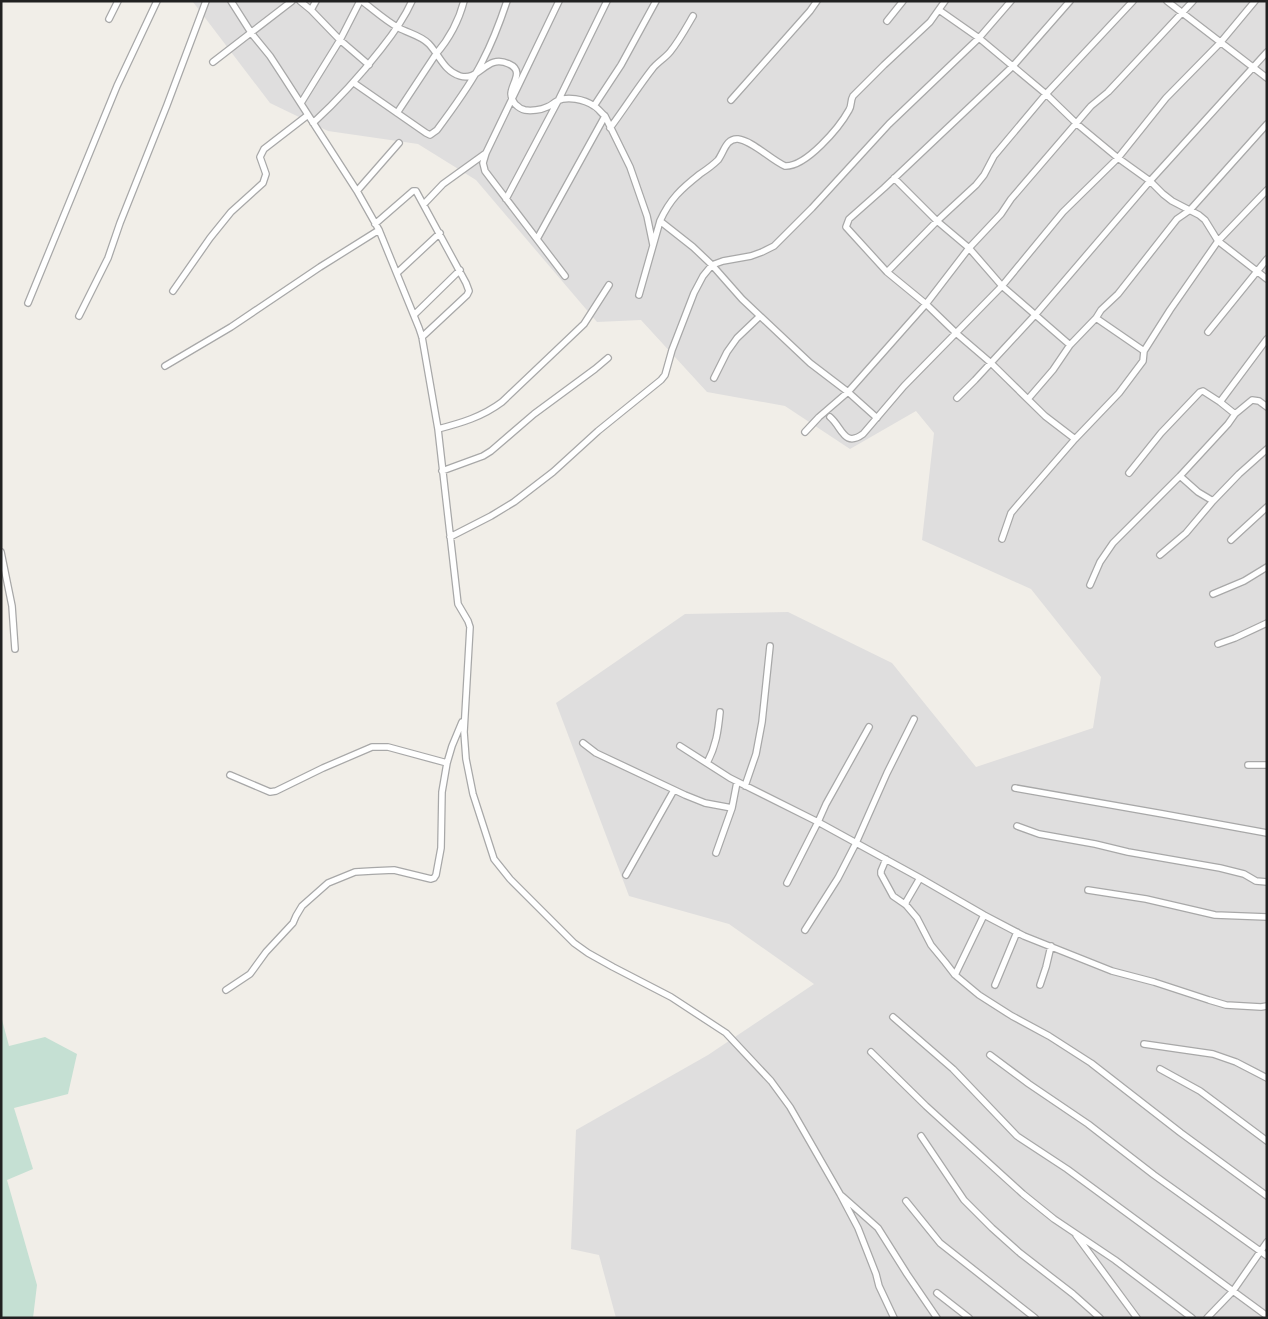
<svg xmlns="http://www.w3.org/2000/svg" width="1268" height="1319" font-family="'Alegreya Sans',sans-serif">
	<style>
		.residential { fill: #dfdede }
		.wetland { fill: #c5e0d3 }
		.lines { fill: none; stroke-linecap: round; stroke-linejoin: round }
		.minor-casing { stroke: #a8a8a8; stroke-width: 8 }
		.minor { stroke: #fff; stroke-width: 5.5 }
	</style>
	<rect width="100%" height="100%" fill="#f1eee8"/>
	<path class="residential" d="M191,1H1267V1318H616L599,1255L571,1249L576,1130L708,1055L814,984L729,924L629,896L556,703L685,614L788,612L892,663L976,767L1093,728L1101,677L1031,589L922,540L934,433L916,411L850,449L785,406L707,392L641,320L597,322L476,180L418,144L328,131L270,103L193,2Z"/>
	<path class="wetland" d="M1,1016L9,1046L45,1037L77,1054L68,1094L14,1108L33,1169L7,1180L37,1285L33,1318H1Z"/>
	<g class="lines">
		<g class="minor-casing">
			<path id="minor" d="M231,1L252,34L270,56L285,79L357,191L379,230L419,328L422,337L438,429L458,604L468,621L470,627L464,732L466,759L473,794L494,859L510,879L574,943L588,953L613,967L671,997L726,1033L771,1081L790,1107L840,1194L858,1228L876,1274L879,1286L894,1318
				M300,1L311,10L340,40L369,65
				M362,1C374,10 386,21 399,28C408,33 422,36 429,44C440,56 444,71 460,76C480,82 486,53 509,64C525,71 511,84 511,94C511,98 513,101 515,104C518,107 520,109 525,110C531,111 541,110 547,107C551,106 553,103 557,101C567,96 584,99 594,106C598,108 601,113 605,116L537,239
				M559,1L486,153L483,163L485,171L565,276
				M1070,1L1013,66L884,188L849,219L846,227L887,272L926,304L956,333L991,363L1045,416L1075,439
				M1167,1L1267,78
				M311,10L316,1
				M939,10L979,38L1046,94L1077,124L1118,158L1150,181L1163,194L1172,201L1199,215L1205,220L1218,241L1267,279
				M109,19L118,1
				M887,21L903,1
				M213,62L292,1
				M354,83L426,133L430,135L437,130C453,108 470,86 482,62C492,43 500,22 507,1
				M731,100L810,11L817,1
				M301,103L340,40L360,1
				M594,106L621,65L656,1
				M397,113L436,54C449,39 459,20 464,1
				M605,116L630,167L647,216L653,245
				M313,123C338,100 360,76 381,49C393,34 404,19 412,1
				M610,128C625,108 638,87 653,68C658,62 665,58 670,52C679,41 686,28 693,16
				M894,178L937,221L969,248L1002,286L1070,345
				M357,191L399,143
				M506,199L558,101L607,1
				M424,204L443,184L486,153
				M660,221L693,247L712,265L742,299L810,363L848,392L877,418
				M375,224L413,191H416L466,283L469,291L467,295L422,337
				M887,272L937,221L976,185L984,175L994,156L1046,94L1133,1
				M397,273L440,233
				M173,291L210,238L231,212L263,183L266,174L260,157L264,149L308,115
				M639,295L660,221C670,199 681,189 700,174C706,170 713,165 718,160C724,152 726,138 738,139C753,141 771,160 785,166C806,167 839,128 849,110C852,106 850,101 853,96L884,65L930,22L945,1
				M28,303L117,86L157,1
				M414,315L460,270
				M79,316L108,258L120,223L167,105L206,1
				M1096,318L1144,351
				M1208,332L1267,259
				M165,366L231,327L320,267L379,230
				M714,378L727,352L737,338L760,316
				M957,398L975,380L1036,314L1150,181L1267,52
				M1028,399L1053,370L1070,345L1096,318L1101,310L1118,294L1177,219L1190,210L1267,124
				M1220,402L1267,339
				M830,417C842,427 844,448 863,434L904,386L1002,286L1063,212L1118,158L1166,98L1220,43L1255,1
				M438,429C461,423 482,417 502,402L584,324L609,285
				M805,432L819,417L848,392L926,304L969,248L1001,214L1011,199L1091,106L1108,92L1193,1
				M442,471L483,456L491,451L534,414L595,369L608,358
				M1129,473L1161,433L1200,392L1203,391L1220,402L1235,414
				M1180,476L1198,492L1213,501
				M450,537L491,516L514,502L553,472L598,431L661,380L665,375L672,350L694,293L703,276L712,265L723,261L751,256L762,252L774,246L812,208L889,124L979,38L1011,1
				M1002,539L1011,513L1016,507L1075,439L1119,393L1143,361L1144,351L1170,310L1218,241L1267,190
				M1231,540L1267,507
				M1,552L12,606L15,649
				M1160,555L1186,533L1213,501L1239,474L1267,449
				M1090,585L1100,562L1113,543L1180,476L1228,424L1235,414L1252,400L1259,401L1267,407
				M1213,594L1244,581L1267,567
				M1218,644L1235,638L1267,623
				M583,743L596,753L685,795L705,803L732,808
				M680,746L730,778L818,822L920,878L984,915L1024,936L1112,971L1154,982L1209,1000L1226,1005L1261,1007L1267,1006
				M707,763C716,746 718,732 720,712
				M1248,765H1267
				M230,775L270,792L276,791L323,768L372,747H388L447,763
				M745,786L756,754L762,722L770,646
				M1015,788L1163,814L1267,833
				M1017,826L1039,834L1095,844L1128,852L1220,868L1244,874L1256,881L1267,882
				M716,853L732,808L737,782
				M886,859L881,871V874L893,896L906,905L917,918L931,945L945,962L955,975L979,995L1012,1016L1049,1036L1091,1063L1181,1133L1267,1196
				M626,875L674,790
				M787,883L818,822L826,804L869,727
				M1088,890L1146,899L1215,915L1267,917
				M906,905V902L920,878
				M805,930L838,878L856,843L887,773L914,719
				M955,975L984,915
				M995,985L1017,932
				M1040,985L1046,967L1051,946
				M226,990L250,974L266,952L293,923L296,916L302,906L328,883L355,872L372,871L394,870L431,879L434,878L436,875L441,848L442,792L447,763L452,746L462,722
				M893,1017L953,1069L1017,1136L1067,1169L1267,1316
				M1144,1044L1213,1054L1236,1062L1267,1078
				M871,1052L926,1106L1023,1194L1054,1219L1115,1260L1192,1318
				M990,1055L1029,1084L1088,1124L1154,1175L1267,1256
				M1160,1069L1200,1091L1267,1141
				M921,1136L964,1200L992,1228L1020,1253L1073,1294L1100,1318
				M842,1196L878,1228L907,1274L937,1318
				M906,1201L940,1243L1035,1318
				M1076,1235L1137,1318
				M937,1293L969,1318
				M1207,1318L1233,1291L1267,1242"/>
		</g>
		<use href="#minor" class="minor"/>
	</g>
	<rect width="1268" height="1319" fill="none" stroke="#212121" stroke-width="5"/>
</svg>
